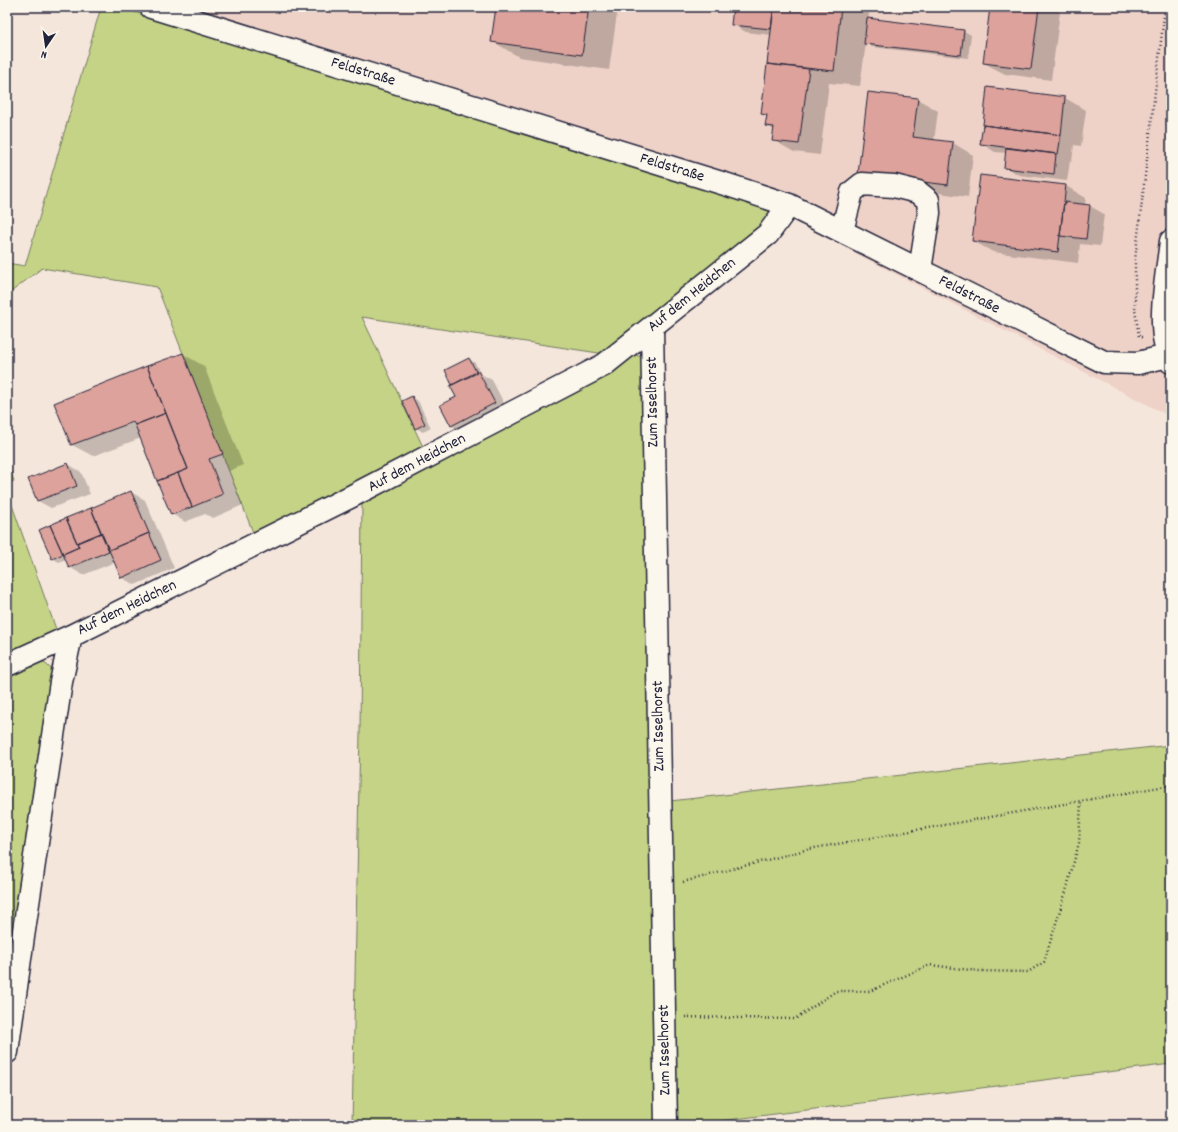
<svg xmlns="http://www.w3.org/2000/svg" width="1178" height="1132" font-family="Dekko,sans-serif">
	<style>
		.built { fill: #eed2c8 }
		.green { fill: #c4d386; stroke: #737a60 }
		.shadow { fill: #0003 }
		.building { fill: #dca29b; stroke: #22223b }
		.lines { fill: none; stroke-linecap: round; stroke-linejoin: round }
		.minor-casing { stroke: #22223b; stroke-width: 25 }
		.path { stroke: #22223b; stroke-width: 2.5; stroke-dasharray: 1 3; stroke-linecap: butt }
		.minor { stroke: #fbf7ec; stroke-width: 22 }
		.labels { text-anchor: middle; dominant-baseline: central; stroke-width: 3; stroke-linejoin: round; paint-order: stroke }
		.street-label { font-size: 16px; fill: #22223b; stroke: #fbf7ec }
	</style>
	<rect width="100%" height="100%" fill="#f5e6dc"/>
	<filter id="ink" filterUnits="userSpaceOnUse"><feTurbulence type="fractalNoise" baseFrequency=".025" numOctaves="2"/><feDisplacementMap in="SourceGraphic" scale="8" xChannelSelector="R" yChannelSelector="G"/><feConvolveMatrix kernelMatrix="1 2 1 2 8 2 1 2 1" color-interpolation-filters="sRGB"/></filter>
	<g filter="url(#ink)">
		<path class="built" d="M187,7H1171V417L797,223L803,197Z"/>
		<path class="green" d="M101,7H118L770,210L762,229L605,354L362,317L424,449L254,535L157,287L42,268L7,295V263L25,266Z
			M632,353L643,358L670,801L1171,745V1064L688,1125H352L360,734L362,500Z
			M7,462L14,481L7,484Z
			M7,491L57,632L7,654Z
			M37,660L46,664L55,673L7,1013V674Z"/>
		<path class="shadow" d="M497,7H618L609,70L519,57L492,41Z
			M775,7H870L868,20L964,31L971,35L968,58L872,47L866,43L860,86L829,83L820,155L794,152L773,140L775,130L766,126L768,117L762,114L771,65L768,64L771,35L746,32L732,24L734,8L774,12Z
			M991,7H1052L1060,12L1051,80L1005,74L984,63Z
			M988,88L1065,98L1086,110L1081,146L1074,145L1072,162L1070,161L1067,181L1019,175L1005,167L1007,153L995,152L982,144Z
			M869,93L918,99L938,111L934,141L953,143L973,155L968,197L880,185Z
			M1066,186L1086,198L1085,205L1090,206L1104,214L1100,246L1080,244L1078,263L993,252L973,241Z
			M183,354L204,366L243,465L229,471L243,505L213,518L205,514L185,522L172,514L141,438L93,456L72,445L56,404Z
			M469,359L475,363L481,374L492,380L508,411L466,434L452,426L442,406L457,397Z
			M412,397L418,401L431,428L423,432L416,428Z
			M68,464L81,472L90,494L51,508L38,501Z
			M131,492L145,500L174,568L135,585L122,578L115,562L83,575L69,567L66,559L59,562L52,558L40,531Z"/>
		<path class="building" d="M496,7H589L582,55L491,42Z
			M733,7L773,11L771,29L731,25Z
			M774,7H841L834,71L767,64Z
			M990,7H1039L1031,69L983,63Z
			M867,18L964,30L961,55L864,44Z
			M767,64L809,69L799,144L772,141L774,127L765,126L767,115L761,114Z
			M987,87L1065,97L1061,135L983,125Z
			M868,92L918,98L913,137L953,142L948,185L858,174Z
			M983,125L1061,135L1058,154L980,144Z
			M1006,148L1056,154L1054,174L1004,168Z
			M980,175L1066,185L1058,252L972,241Z
			M1064,202L1090,205L1086,239L1060,236Z
			M183,353L223,454L209,459L223,494L192,507L178,473L188,469L147,366Z
			M469,358L477,373L452,385L445,370Z
			M147,366L166,413L135,425L133,422L71,445L54,403Z
			M478,371L495,403L451,426L440,405L456,397L450,386Z
			M412,396L425,424L415,429L402,401Z
			M166,413L188,469L157,481L135,425Z
			M68,463L77,486L37,501L28,479Z
			M178,473L192,507L171,515L157,481Z
			M131,491L149,533L109,550L91,508Z
			M91,508L101,533L77,543L66,518Z
			M66,518L79,547L63,554L50,525Z
			M50,525L63,554L52,559L39,530Z
			M101,533L109,551L69,568L63,554L79,547L77,543Z
			M149,533L161,560L121,578L109,550Z"/>
		<g class="lines">
			<g class="minor-casing">
				<path id="minor" d="M151,7L728,185L789,205L1104,362L1138,363L1168,356
					M842,231L852,192L862,184L894,186L918,192L928,200L929,213L920,270
					M1171,241C1167,276 1155,330 1171,362
					M652,327L666,1125
					M7,665L71,636L352,496L604,365L768,234L789,205
					M7,1052L23,937L61,682L71,636"/>
			</g>
			<path class="path" d="M1142,337H1139L1135,310V260L1165,7
				M683,882L809,849L1171,785
				M685,1017L795,1019L836,991H870L930,965L978,971L1028,972L1044,962L1066,891L1079,843L1081,801"/>
			<use href="#minor" class="minor"/>
		</g>
	</g>
	<g class="labels">
		<g class="street-label">
			<text transform="translate(363 72) rotate(17)">Feldstraße</text>
			<text transform="translate(672 168) rotate(17)">Feldstraße</text>
			<text transform="translate(692 295) rotate(-39)">Auf dem Heidchen</text>
			<text transform="translate(969 295) rotate(27)">Feldstraße</text>
			<text transform="translate(653 402) rotate(-91)">Zum Isselhorst</text>
			<text transform="translate(417 463) rotate(-28)">Auf dem Heidchen</text>
			<text transform="translate(127 608) rotate(-26)">Auf dem Heidchen</text>
			<text transform="translate(659 726) rotate(-91)">Zum Isselhorst</text>
			<text transform="translate(665 1050) rotate(-91)">Zum Isselhorst</text>
		</g>
	</g>
	<rect width="1178" height="1132" fill="none" stroke="#fbf7ec" stroke-width="24"/>
	<rect x="12" y="12" width="1154" height="1108" fill="none" stroke="#22223b" stroke-width="1.5" filter="url(#ink)"/>
	<g transform="translate(46 46) rotate(193)" stroke="#fbf7ec" stroke-width="3" paint-order="stroke">
	<path d="M0-3L7 15L0 10L-7 15Z" fill="#22223b"/>
	<text y="-6" font-size="11" font-weight="bold" text-anchor="middle" fill="#22223b">N</text>
	</g>
</svg>
